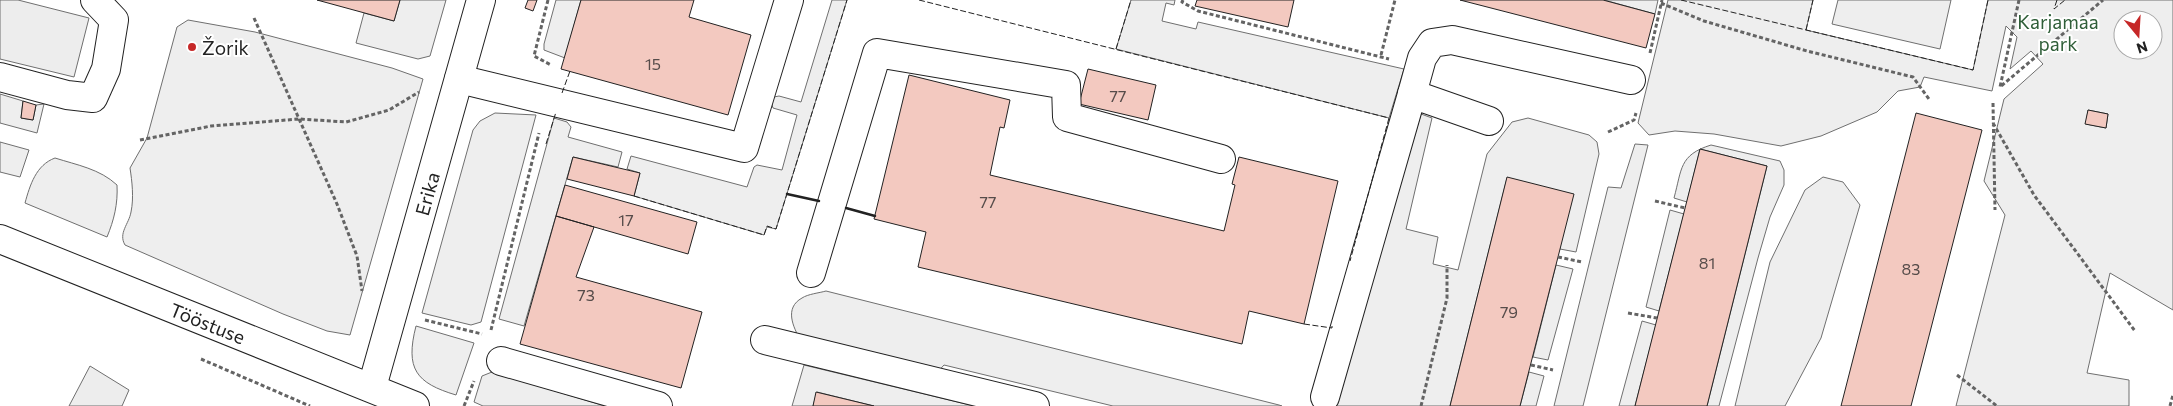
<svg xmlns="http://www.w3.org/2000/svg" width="2173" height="406" font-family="Commissioner,sans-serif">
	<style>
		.green { fill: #eee; stroke: #6f6f6f; fill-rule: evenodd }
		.parking { fill: #ededed; stroke: #6f6f6f }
		.building { fill: #f3c9c0; stroke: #222 }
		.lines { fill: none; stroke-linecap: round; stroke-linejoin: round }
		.minor-casing { stroke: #222; stroke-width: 30 }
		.path { stroke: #646464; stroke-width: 3; stroke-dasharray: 4 2.5; stroke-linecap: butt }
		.minor { stroke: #fff; stroke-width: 28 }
		.fence { stroke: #222; stroke-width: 1; stroke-dasharray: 6 2.5; stroke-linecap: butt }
		.wall { stroke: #222; stroke-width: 2.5 }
		.poi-dot { fill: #c62828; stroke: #fff; stroke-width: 2 }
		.labels { text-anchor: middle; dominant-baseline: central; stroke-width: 4; stroke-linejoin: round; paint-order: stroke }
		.number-label { font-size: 16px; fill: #564c4a }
		.park-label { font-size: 19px; fill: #2f5e38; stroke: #fff }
		.poi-label { font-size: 19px; fill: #222; stroke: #fff; text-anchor: start }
		.street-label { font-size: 19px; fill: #222; stroke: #fff }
	</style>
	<rect width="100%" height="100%" fill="#fff"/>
	<path class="green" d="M400,0H446L430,56L418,59L356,43L364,13L394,21Z
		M556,0H581L565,58L544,50V44Z
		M832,0H847L776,229L767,227L764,235L634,196L640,173L627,169L631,156L747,187L754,167L757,165L782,170L797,115L773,108L771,102L774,97L779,96L801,102Z
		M1131,0H1175L1174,5L1166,3L1162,21L1196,29L1198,22L1404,69L1389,118L1116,49Z
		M1604,0H1658L1655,14Z
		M1668,0H1813L1806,30L1973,70L1988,0H2173V310L2110,273L2087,373L2129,380V406H1956L2005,215L1984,181L2004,99L2043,64L2031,51L2010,69L2017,37L2006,26L1992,91L1924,77L1920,87L1898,91L1877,112L1821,136L1781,146L1714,134L1675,131L1649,135L1638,123ZM2123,20H2153V50H2123ZM2088,110L2108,114L2106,128L2086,124Z
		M1838,0H1951L1940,49L1832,24Z
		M188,20L255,32L392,68L423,79L350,335L327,331L283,314L125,245C118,233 129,224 131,212C134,198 132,181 130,168L147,138L177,27Z
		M0,94L23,101L21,118L33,120L36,105L44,104L37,133L0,123Z
		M495,113L536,115L481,322L471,325L422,313L473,130L480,121Z
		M1421,114L1432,118L1406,229L1438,237L1433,264L1458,270L1487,154L1512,122L1528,118L1589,135L1597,142L1599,154L1576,252L1560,249L1507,178L1450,406H1334Z
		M554,118L567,122L571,127L568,137L622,152L618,167L573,157L524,326L499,319Z
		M0,142L29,150L20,177L0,172Z
		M1635,144L1648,145L1583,406H1554L1608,187L1621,188Z
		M1711,145L1780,161L1784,170V185L1770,217L1758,258L1719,406H1707L1767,166L1700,149L1687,202L1674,198C1682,169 1679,155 1711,145Z
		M55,158C77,165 100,169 117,185C118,204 114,220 107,237L25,203C30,185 36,165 55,158Z
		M1823,177L1843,182L1860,205L1821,338L1785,406H1735L1770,262L1805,190Z
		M1670,210L1684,214L1659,311L1646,307Z
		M1556,265L1573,269L1548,360L1533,357Z
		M826,291L1279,405L1282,406H1113L944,365L934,376L801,341C793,327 784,308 802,298C808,294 819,293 826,291Z
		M1642,321L1656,325L1635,406H1619Z
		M416,326L474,343L456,395C416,383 405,369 416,326Z
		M804,365L974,406H874L817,392L813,406H792Z
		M492,372L605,406H483L474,402L482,376Z
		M1529,372L1544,376L1536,406H1520Z"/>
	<path class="parking" d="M0,0H18L89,18L74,77L0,59Z
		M90,366L129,390L122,406H69Z"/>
	<path class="building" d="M317,0H400L394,21Z
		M528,0H537L533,11L525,8Z
		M581,0H694L689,17L751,35L728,115L561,69Z
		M1197,0H1294L1288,27L1195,6Z
		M1460,0H1603L1655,14L1646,48Z
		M1088,69L1156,85L1148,120L1079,104Z
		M909,75L1010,100L1004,128L1000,127L990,175L1224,231L1235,185L1232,184L1239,157L1338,181L1304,324L1249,311L1242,344L918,267L926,232L874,219Z
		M23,101L36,105L33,120L21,118Z
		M2088,110L2108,114L2106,128L2085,124Z
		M1916,113L1982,130L1911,406H1841Z
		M1700,149L1767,166L1707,406H1635Z
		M573,157L640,173L634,196L567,179Z
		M1507,177L1574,194L1558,257L1520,406H1450Z
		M565,185L697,222L688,254L556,216Z
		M556,216L594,227L576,277L702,312L681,388L520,344Z
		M816,392L874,406H813Z"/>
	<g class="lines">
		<g class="minor-casing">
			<g id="minor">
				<path d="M0,77L67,95L93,98L106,69L114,20L95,0"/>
				<path d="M459,79L744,148L789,0"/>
				<path d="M1412,94L1422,58L1432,43L1452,40L1631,80"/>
				<path id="s1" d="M0,239L415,406"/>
				<path d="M811,273L877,53L1066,85L1067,117L1221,159"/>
				<path d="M765,340L1035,406"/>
				<path d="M501,361L658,406"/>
				<path id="s2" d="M372,387L481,0"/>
				<path d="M1325,397L1412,94L1489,121"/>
			</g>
		</g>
		<path class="path" d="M548,0L534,56L551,65
			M1183,0L1182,2L1198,11L1389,59
			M2019,0L2000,87L2103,0
			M1661,3L1704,21L1807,51L1913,77L1929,99
			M254,18L337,204L357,256L362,291
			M1650,53L1662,0
			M1381,55L1395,0
			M1993,103L1995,210
			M1993,123L2034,195L2135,331
			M1608,132L1634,120L1636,113
			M140,140L211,126L299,119L346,122L389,110L419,92
			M1655,201L1685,208
			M1558,257L1582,262
			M1628,313L1657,318
			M425,320L482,334
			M491,330L539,133
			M201,359L310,406
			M1531,365L1553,370
			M1957,375L1997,406
			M464,406L474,381
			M1421,406L1447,298V265
			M2170,406L2173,395"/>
		<use href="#minor" class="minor"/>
		<path class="fence" d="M919,0L1389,118L1350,261
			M1681,0L1973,70L1988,0
			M2057,0L2054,9L2065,0
			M1806,30L1813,0
			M1116,49L1131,0
			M562,93L570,71
			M546,144L556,112
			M634,196L764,235L767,226L776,229L847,0
			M1304,324L1332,328V326"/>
		<path class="wall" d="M787,194L819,201
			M846,208L875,216"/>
	</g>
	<circle class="poi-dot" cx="192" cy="47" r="5"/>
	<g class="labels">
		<g class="number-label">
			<text x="653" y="63">15</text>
			<text x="1118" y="95">77</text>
			<text x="988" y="201">77</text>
			<text x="626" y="219">17</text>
			<text x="1707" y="262">81</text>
			<text x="1911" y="268">83</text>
			<text x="586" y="294">73</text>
			<text x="1509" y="311">79</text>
		</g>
		<g class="park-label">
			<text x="2058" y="21">Karjamaa<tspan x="2058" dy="22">park</tspan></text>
		</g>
		<g class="poi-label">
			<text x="202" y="47">Žorik</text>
		</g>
		<g class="street-label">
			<text stroke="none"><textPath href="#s2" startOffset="201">Erika</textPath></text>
			<text stroke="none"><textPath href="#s1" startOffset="224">Tööstuse</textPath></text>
		</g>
	</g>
	<g transform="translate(2138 35) rotate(162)"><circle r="24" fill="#ffffff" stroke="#a7a7a7"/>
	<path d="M0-4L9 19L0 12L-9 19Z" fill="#c62828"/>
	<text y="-8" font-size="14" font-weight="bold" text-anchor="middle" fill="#222222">N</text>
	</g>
</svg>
